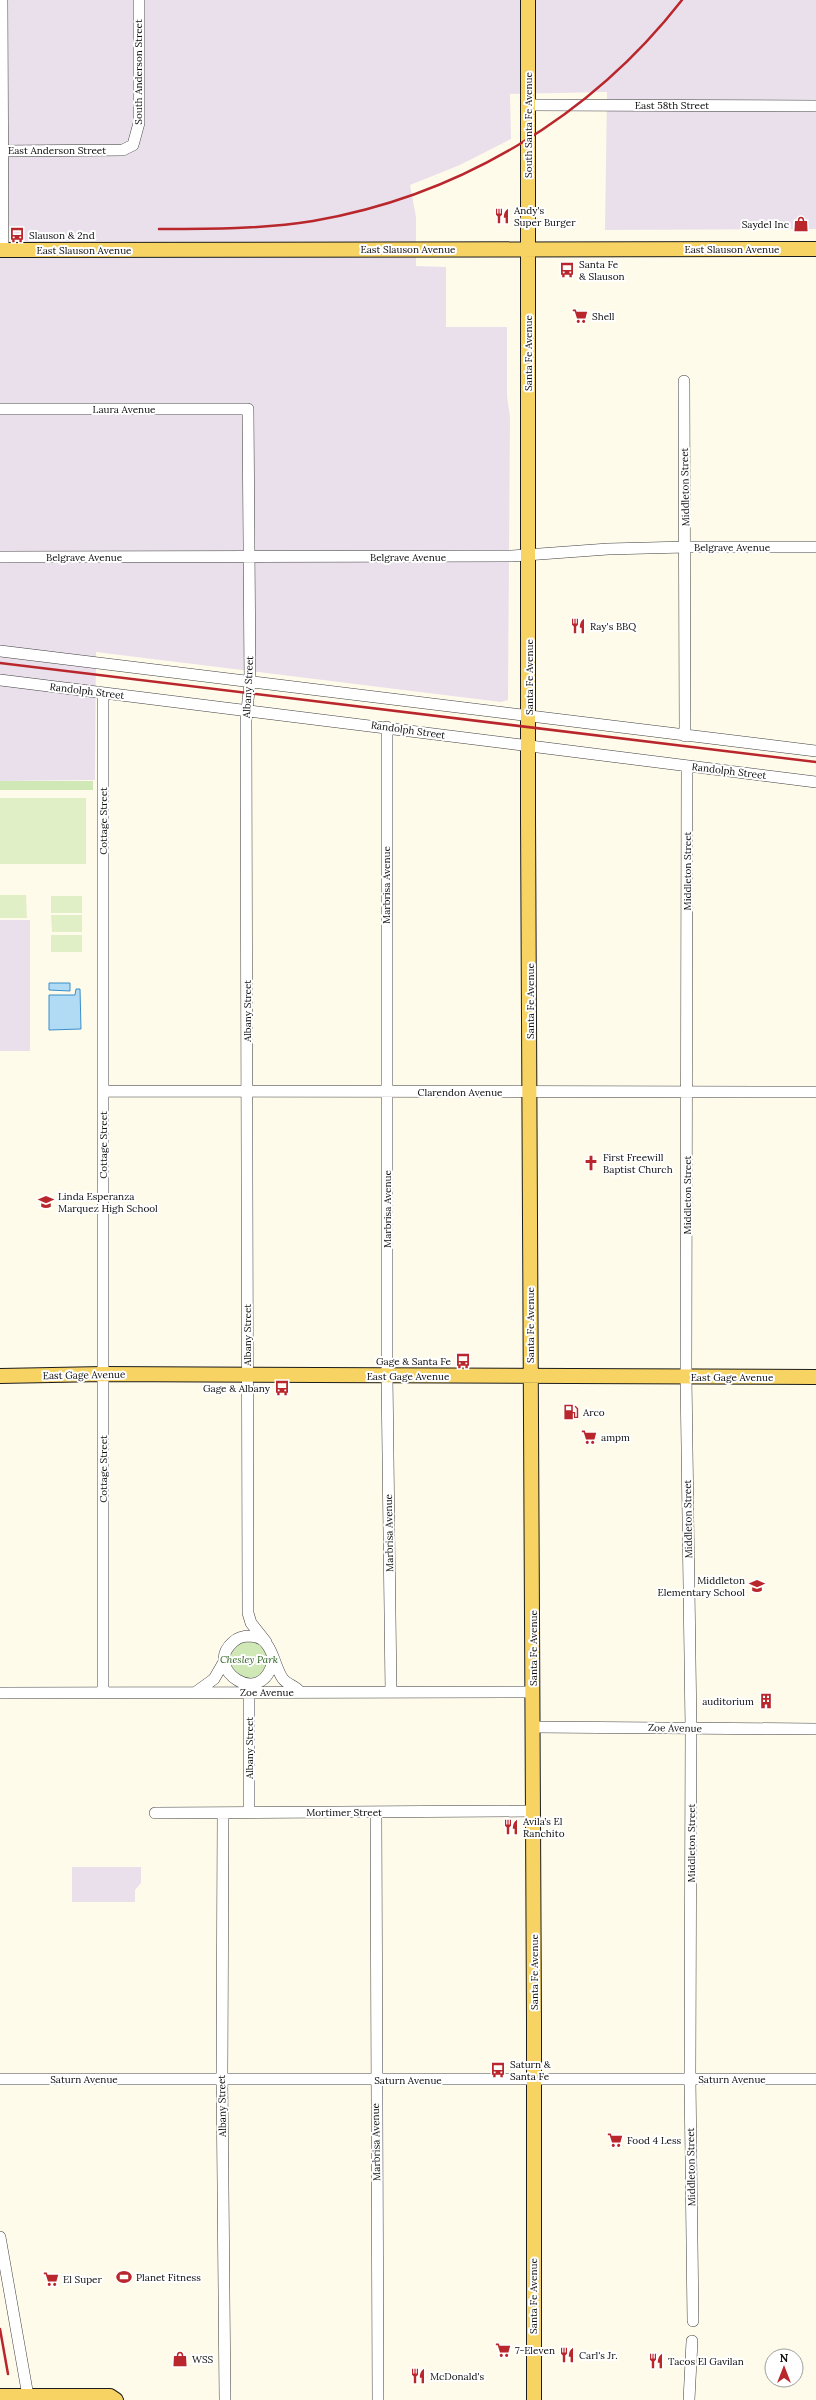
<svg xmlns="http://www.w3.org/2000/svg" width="816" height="2400" font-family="Lora,serif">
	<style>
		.industrial { fill: #eae0eb }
		.green { fill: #cfe8b6 }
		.pitch { fill: #e1efc7 }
		.water { fill: #b1dbf5; stroke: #398fca }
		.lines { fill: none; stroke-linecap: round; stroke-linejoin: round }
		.minor-casing { stroke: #3f3f3f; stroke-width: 12 }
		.major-casing { stroke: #1d1d1d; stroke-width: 16 }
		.minor { stroke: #fff; stroke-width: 11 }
		.major { stroke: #f6d363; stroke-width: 14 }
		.rail { stroke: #b9272d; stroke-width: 2.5 }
		.labels { text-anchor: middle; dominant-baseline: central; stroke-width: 4; stroke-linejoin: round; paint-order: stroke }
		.street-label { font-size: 10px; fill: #0c0c0c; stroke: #fff }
		.poi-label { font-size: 10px; fill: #0c0c0c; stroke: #fff; text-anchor: start }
		.park-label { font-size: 10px; font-style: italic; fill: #2b621e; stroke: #fff }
	</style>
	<rect width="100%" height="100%" fill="#fffbeb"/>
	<path class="industrial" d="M0,0H816V229L605,230L607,92L510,94L511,139L460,165L410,185L416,217V266L446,267V327H507V396L510,417L508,700L501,702L96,652L95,780L0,781Z
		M0,920H30V1051H0Z
		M72,1867H141V1883L135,1890V1902H72Z"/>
	<path class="green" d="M0,781H93V790H0Z
		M230 1659a19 19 0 1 1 38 0a19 19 0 1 1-38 0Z"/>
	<path class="pitch" d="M0,798H86V864H0Z
		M0,895H26L27,918H0Z
		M51,896H82V913H51Z
		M51,915H82V932H52Z
		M51,935H82V952H51Z"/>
	<path class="water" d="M49,983H70V991L49,990Z
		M76,989H80L81,1029L49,1030V995H75Z"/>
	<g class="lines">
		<g class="minor-casing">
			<path id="minor" d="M2,0L3,250
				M528,105L816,106
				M3,151L123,150L133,145L139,123V0
				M684,381L685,736
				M0,409H248L250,681L246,720L248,1613L251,1623L266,1642
				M0,557L512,556L608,549L686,547H816
				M0,651L816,751
				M0,680C272,713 544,748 816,782
				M387,727V1376L391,1692
				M687,766L686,1377L691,1728L690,2079L693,2321
				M103,1091L816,1092
				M273,1661C262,1710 202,1669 233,1642C237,1638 244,1636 250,1636C274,1637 272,1664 283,1679C288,1685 296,1686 300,1692
				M196,1692L214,1679L225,1660
				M0,1693L533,1692
				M103,1693V693
				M533,1727L816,1729
				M249,1812V1685
				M376,1812L378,2400
				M155,1813L533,1811
				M223,1813L222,2079L225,2400
				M0,2079H816
				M0,2237L28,2396
				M689,2400L692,2341"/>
		</g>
		<g class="major-casing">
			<path id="major" d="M528,0V818L534,2020V2400
				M0,250L816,249
				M0,1376L103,1374L816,1377
				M0,2396H110L116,2400"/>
		</g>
		<use href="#minor" class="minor"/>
		<use href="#major" class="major"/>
		<path class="rail" d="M159,229C211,229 262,229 313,221C459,196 591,117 682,0
			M0,663L816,762
			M0,2329L8,2374"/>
	</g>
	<defs>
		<g id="restaurant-bare" transform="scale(1.2)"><path d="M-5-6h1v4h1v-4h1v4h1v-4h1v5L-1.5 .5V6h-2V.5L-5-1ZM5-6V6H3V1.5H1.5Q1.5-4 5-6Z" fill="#b9272d" stroke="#fff" stroke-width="2.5" paint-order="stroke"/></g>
		<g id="shop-bare" transform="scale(1.2)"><path d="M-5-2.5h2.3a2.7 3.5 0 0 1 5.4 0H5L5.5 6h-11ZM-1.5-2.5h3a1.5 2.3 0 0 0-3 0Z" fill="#b9272d" stroke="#fff" stroke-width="2.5" paint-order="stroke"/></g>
		<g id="bus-bare" transform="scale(1.2)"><path d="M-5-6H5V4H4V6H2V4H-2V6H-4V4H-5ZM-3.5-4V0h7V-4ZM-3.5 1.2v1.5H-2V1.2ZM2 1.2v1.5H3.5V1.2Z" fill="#b9272d" stroke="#fff" stroke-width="2.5" paint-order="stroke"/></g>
		<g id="supermarket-bare" transform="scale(1.2)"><path d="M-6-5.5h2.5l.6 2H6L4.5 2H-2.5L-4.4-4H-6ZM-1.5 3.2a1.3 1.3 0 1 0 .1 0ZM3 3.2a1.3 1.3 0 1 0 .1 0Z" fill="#b9272d" stroke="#fff" stroke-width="2.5" paint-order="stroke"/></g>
		<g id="church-bare" transform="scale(1.2)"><path d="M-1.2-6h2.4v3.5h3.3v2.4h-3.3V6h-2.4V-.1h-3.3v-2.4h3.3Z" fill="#b9272d" stroke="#fff" stroke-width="2.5" paint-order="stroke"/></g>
		<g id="school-bare" transform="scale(1.2)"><path d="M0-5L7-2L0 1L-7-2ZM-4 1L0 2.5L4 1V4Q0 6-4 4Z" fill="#b9272d" stroke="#fff" stroke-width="2.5" paint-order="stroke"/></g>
		<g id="fuel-bare" transform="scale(1.2)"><path d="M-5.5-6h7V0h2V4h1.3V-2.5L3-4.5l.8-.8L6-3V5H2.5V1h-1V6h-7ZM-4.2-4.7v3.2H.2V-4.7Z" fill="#b9272d" stroke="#fff" stroke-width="2.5" paint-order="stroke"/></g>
		<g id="building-bare" transform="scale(1.2)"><path d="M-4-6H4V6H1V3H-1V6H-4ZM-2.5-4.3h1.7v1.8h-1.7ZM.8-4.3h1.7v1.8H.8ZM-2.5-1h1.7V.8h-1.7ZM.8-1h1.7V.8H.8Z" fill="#b9272d" stroke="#fff" stroke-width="2.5" paint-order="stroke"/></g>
		<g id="stadium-bare" transform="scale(1.2)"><path d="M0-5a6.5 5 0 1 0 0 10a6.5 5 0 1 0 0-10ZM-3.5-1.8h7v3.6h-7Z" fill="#b9272d" stroke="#fff" stroke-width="2.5" paint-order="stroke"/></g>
	</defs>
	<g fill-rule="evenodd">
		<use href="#restaurant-bare" x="502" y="216"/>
		<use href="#shop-bare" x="801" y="224"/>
		<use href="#bus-bare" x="17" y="235"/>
		<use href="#bus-bare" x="567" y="270"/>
		<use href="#supermarket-bare" x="580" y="316"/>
		<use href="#restaurant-bare" x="578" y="626"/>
		<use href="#church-bare" x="591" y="1163"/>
		<use href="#school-bare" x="46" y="1202"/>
		<use href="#bus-bare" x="463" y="1361"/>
		<use href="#bus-bare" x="282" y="1388"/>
		<use href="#fuel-bare" x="571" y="1412"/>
		<use href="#supermarket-bare" x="589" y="1437"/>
		<use href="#school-bare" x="757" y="1586"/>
		<use href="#building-bare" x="766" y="1701"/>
		<use href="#restaurant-bare" x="511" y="1827"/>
		<use href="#bus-bare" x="498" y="2070"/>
		<use href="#supermarket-bare" x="615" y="2140"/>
		<use href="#stadium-bare" x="124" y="2277"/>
		<use href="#supermarket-bare" x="51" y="2279"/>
		<use href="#supermarket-bare" x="503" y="2350"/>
		<use href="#restaurant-bare" x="567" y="2355"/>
		<use href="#shop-bare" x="180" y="2359"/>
		<use href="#restaurant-bare" x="656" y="2361"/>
		<use href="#restaurant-bare" x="418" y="2376"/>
	</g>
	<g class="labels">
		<g class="street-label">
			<text transform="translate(138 72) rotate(-90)">South Anderson Street</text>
			<text x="672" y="105">East 58th Street</text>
			<text transform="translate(528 125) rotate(-90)">South Santa Fe Avenue</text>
			<text x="57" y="150">East Anderson Street</text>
			<text x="408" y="249">East Slauson Avenue</text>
			<text x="732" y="249">East Slauson Avenue</text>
			<text x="84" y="250">East Slauson Avenue</text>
			<text transform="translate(528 353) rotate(-90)">Santa Fe Avenue</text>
			<text x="124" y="409">Laura Avenue</text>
			<text transform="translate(685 487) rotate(-91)">Middleton Street</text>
			<text x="732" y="547">Belgrave Avenue</text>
			<text x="84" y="557">Belgrave Avenue</text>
			<text x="408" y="557">Belgrave Avenue</text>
			<text transform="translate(529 677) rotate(-90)">Santa Fe Avenue</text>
			<text transform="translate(248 687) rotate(-87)">Albany Street</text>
			<text transform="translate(87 691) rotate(7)">Randolph Street</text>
			<text transform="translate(408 730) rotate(8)">Randolph Street</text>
			<text transform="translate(729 771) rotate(7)">Randolph Street</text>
			<text transform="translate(103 821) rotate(-90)">Cottage Street</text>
			<text transform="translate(687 871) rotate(-90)">Middleton Street</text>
			<text transform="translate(386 885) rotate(-90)">Marbrisa Avenue</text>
			<text transform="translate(530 1001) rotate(-90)">Santa Fe Avenue</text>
			<text transform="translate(247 1011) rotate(-90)">Albany Street</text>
			<text x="460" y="1092">Clarendon Avenue</text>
			<text transform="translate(103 1145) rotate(-90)">Cottage Street</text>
			<text transform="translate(687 1195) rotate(-90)">Middleton Street</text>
			<text transform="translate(387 1209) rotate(-90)">Marbrisa Avenue</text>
			<text transform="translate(530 1325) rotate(-90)">Santa Fe Avenue</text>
			<text transform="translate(247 1335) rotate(-90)">Albany Street</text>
			<text transform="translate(84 1375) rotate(-1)">East Gage Avenue</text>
			<text x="408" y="1376">East Gage Avenue</text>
			<text x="732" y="1377">East Gage Avenue</text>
			<text transform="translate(103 1469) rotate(-90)">Cottage Street</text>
			<text transform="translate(688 1519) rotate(-91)">Middleton Street</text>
			<text transform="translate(389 1533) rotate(-91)">Marbrisa Avenue</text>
			<text transform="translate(533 1648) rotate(-90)">Santa Fe Avenue</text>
			<text x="267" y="1692">Zoe Avenue</text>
			<text transform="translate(675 1728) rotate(1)">Zoe Avenue</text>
			<text transform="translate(249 1748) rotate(-90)">Albany Street</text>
			<text x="344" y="1812">Mortimer Street</text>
			<text transform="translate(691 1843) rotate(-90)">Middleton Street</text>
			<text transform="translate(534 1972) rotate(-90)">Santa Fe Avenue</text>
			<text x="84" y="2079">Saturn Avenue</text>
			<text x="732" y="2079">Saturn Avenue</text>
			<text x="408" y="2080">Saturn Avenue</text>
			<text transform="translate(222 2106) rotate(-91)">Albany Street</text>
			<text transform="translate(376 2142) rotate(-91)">Marbrisa Avenue</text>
			<text transform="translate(691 2167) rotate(-91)">Middleton Street</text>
			<text transform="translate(533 2296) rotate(-90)">Santa Fe Avenue</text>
		</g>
		<g class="poi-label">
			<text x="514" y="210">Andy's<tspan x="514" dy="12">Super Burger</tspan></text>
			<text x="789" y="224" text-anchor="end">Saydel Inc</text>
			<text x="29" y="235">Slauson &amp; 2nd</text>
			<text x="579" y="264">Santa Fe<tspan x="579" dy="12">&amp; Slauson</tspan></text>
			<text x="592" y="316">Shell</text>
			<text x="590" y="626">Ray's BBQ</text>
			<text x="603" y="1157">First Freewill<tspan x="603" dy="12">Baptist Church</tspan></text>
			<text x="58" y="1196">Linda Esperanza<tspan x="58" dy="12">Marquez High School</tspan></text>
			<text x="451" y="1361" text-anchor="end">Gage &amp; Santa Fe</text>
			<text x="270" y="1388" text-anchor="end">Gage &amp; Albany</text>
			<text x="583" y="1412">Arco</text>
			<text x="601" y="1437">ampm</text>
			<text x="745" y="1580" text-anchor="end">Middleton<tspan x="745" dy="12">Elementary School</tspan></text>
			<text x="754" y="1701" text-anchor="end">auditorium</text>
			<text x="523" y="1821">Avila’s El<tspan x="523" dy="12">Ranchito</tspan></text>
			<text x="510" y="2064">Saturn &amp;<tspan x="510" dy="12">Santa Fe</tspan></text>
			<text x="627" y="2140">Food 4 Less</text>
			<text x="136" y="2277">Planet Fitness</text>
			<text x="63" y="2279">El Super</text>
			<text x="515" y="2350">7-Eleven</text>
			<text x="579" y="2355">Carl's Jr.</text>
			<text x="192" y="2359">WSS</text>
			<text x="668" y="2361">Tacos El Gavilan</text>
			<text x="430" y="2376">McDonald's</text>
		</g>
		<g class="park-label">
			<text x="249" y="1659">Chesley Park</text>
		</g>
	</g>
	<g transform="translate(784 2368)"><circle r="19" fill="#ffffff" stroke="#9e9e9e"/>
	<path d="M0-3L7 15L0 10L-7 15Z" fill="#b9272d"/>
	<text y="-6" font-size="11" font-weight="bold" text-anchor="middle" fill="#0c0c0c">N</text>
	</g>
</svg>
